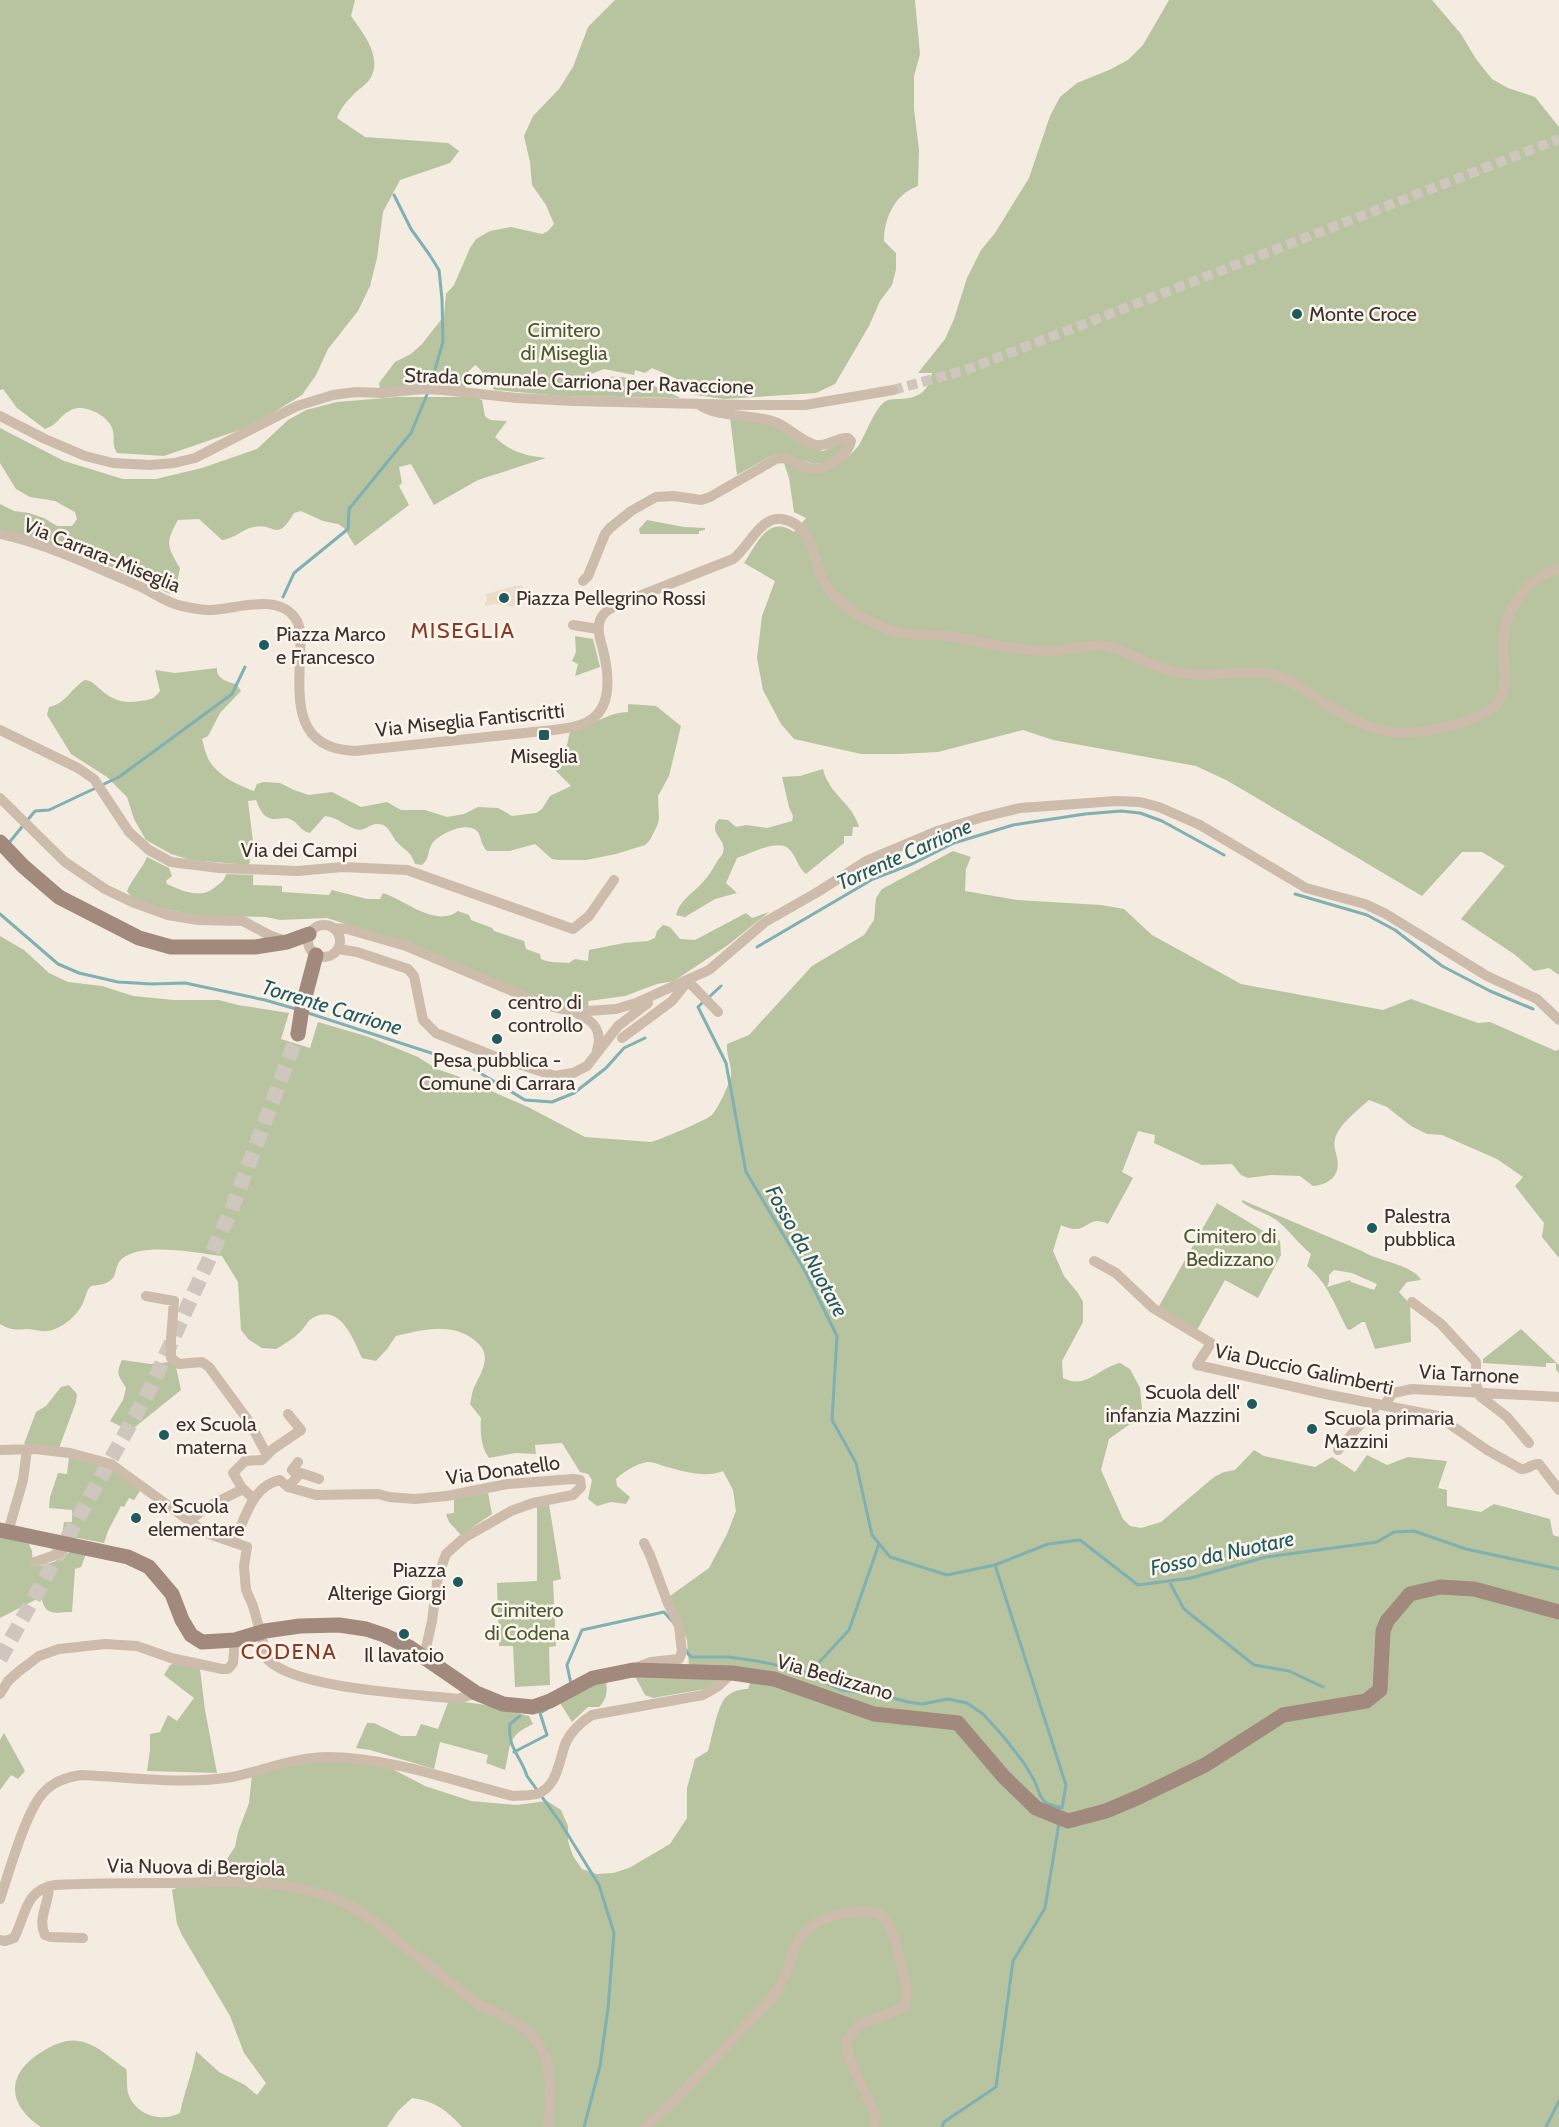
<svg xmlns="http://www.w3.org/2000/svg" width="1559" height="2127" font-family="Cabin,sans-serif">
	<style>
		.green { fill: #b8c4a0; fill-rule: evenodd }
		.plaza { fill: #ecdcc8 }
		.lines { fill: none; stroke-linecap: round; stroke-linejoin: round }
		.stream { stroke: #7fb0b2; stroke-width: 3 }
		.street-tunnel { stroke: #cfc6bd; stroke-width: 10; stroke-dasharray: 10 5; stroke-linecap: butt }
		.secondary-tunnel { stroke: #cfc6bd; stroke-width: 15; stroke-dasharray: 15 8; stroke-linecap: butt }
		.street { stroke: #cdbbac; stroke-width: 10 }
		.secondary { stroke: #a18a7d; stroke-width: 15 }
		.poi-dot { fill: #1f5a5e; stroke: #fbf5ee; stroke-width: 2 }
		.labels { text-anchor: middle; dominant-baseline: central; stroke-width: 5; stroke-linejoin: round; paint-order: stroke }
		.poi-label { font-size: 20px; fill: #3b302b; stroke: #fbf5ee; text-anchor: start }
		.park-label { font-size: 20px; fill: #4a5a2e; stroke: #fbf5ee }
		.street-label { font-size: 20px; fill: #3b302b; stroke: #fbf5ee }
		.water-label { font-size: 21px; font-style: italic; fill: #1f5a5e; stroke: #fbf5ee }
		.quarter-label { font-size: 22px; letter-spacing: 1.5px; fill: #8c3b22; stroke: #fbf5ee }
	</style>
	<rect width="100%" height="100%" fill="#f4ebe1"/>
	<path class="green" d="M0,0H355L351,16C362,32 381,54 372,75C370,81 361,88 356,92C348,100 341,107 337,118L365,137L448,143L459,151L450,163L400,180L383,212L377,258L370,286L358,311L328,349L316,375L302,395L251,426L164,456L117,453C111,441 115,442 113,431C110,416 84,403 71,410C59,416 59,424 45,429L17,408L3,389L0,390Z
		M615,0H915L920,54L914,76V109L919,150L918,186C895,194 884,218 884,241L896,253V269L892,285L880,301L869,326L835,384L816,393L724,399L696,395L684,390L685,385L675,378L652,368L645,373L635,370L634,375L604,369L573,381L576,384C587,383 597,378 609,377C635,375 658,388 681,398L562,396L495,390C486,383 485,371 475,365L469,371V380L465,388L380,389L379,383L395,362L411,354L422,344L444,316L446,294L454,285L470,248L476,239L490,231L511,227L542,234L548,231L554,224L546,205L532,185L530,162L524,136L533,116L559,89L573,67L588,27Z
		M1169,0H1432L1461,34L1476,59L1492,79L1508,88L1535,97L1559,127V975L1549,968L1534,971L1514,954L1461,919L1505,866L1482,852H1462L1422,896L1228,781L1196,766L1053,740L1023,730L938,752L900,754H861L794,739L781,724L763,690L757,658L762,616L775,581L744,563C757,544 768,514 794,532L806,518L794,512L789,478L783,460L835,467C844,460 852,454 859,445C866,434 875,407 886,401C890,399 896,399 900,399C919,398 928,392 932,373H918L945,339L954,319L967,278L981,250L995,233L1029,178L1050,116L1060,97L1077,83L1109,70L1128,60L1143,45Z
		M397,397H474L482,400L485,416L490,420L507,421L495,437C511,452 525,456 546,458L478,480L434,505L411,464L399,467L402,483L399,486L409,505L355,546L344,528L338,524L323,521L301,511L294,513C276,544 275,522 254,527C242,529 234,539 222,540L199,519L178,520C165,543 167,546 180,568L177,583L170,594L151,585C152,572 144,570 133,564L126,572L0,529V504L14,511L29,513L44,518L57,526H72L77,519L75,512L55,501L30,497L16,489L0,463V428L64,461L123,479H156L202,468L257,449L288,420L306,410L337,402Z
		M730,417L774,424L812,448L823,451L845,441L846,445L829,462L814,464L781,454L771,456L737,475Z
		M647,520L684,527L705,528V530L699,531V534H640L639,529Z
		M575,636L593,639L600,667L575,676L578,664L572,661L576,652Z
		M217,668C216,679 228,682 236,684L241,691L220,713L208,736L202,739C204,746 206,756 210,762C220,777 238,785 254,791L257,784L264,782L280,783L294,790L309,795L332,792L361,807L387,802L401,810H425L447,817L464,814L478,807L498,808L512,816L536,813L542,809L550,796L571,786L555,770L566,750L570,731C590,728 607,712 628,712V704L656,706L681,726L669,776L658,796L659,819L657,826L650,840L645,845L616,854L586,860H559L552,859L535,844L509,851H487C480,844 482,837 477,831C467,821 442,833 434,841C427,849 430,859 422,865L415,864C410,850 406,852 397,842C391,836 389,823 377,824C369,824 365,832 355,829C344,825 337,817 325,816L310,833C300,831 299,823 290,819C284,817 281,819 275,819C263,819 260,809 256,800L248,801L253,841L249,865L191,860L171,854L146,840L134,819L127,797L107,777L71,754L47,715L49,707C66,704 71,688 85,680C93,681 94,684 100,689C112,700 124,704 140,701C150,700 154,699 160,691L155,670L175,673Z
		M823,769C829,795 852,802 859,827H853L852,836H844V843L806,874C798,868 797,858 790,850C779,837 751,854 737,858L726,883L737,893L715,899L685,917L676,915C679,901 693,893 702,883C709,876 713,868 718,860C719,859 723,854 723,852C728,840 706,832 719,819L728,820L736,827L746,825L767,828L792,821L793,816L789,807L782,777L800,776Z
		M953,851L971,857L966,869L965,891L1017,900L1101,905L1124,909L1152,935L1241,984L1383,1010L1411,999L1478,1023L1490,1022L1556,1051L1559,1049V1258L1542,1237L1544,1223L1515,1186L1523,1177L1497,1159L1442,1135L1427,1134L1411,1126L1387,1107L1369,1100C1358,1110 1339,1124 1335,1139C1333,1146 1336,1151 1337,1158C1341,1175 1329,1185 1313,1186L1300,1176L1271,1175L1248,1178L1241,1175L1232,1164L1202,1165L1154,1143L1155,1135L1138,1131L1122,1172L1133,1178L1108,1224C1090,1215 1089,1229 1075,1229C1071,1229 1065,1227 1061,1225L1053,1251L1064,1276L1078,1293L1083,1302V1322L1062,1361L1063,1378C1086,1390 1098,1368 1120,1363L1130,1369L1140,1388L1142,1409L1137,1419L1109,1439L1101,1470L1123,1519L1130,1526L1141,1528L1161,1522L1214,1477L1224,1472L1235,1470L1254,1450L1264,1456L1315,1467L1332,1457L1355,1472L1367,1455L1387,1465L1408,1457L1447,1461L1438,1488L1447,1490V1506L1481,1512L1494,1504L1550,1519L1553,1535L1559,1537V2127H462C448,2111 433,2100 412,2098L398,2111L387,2127H41C6,2104 6,2073 43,2051C54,2045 65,2039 78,2041C96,2043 111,2059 126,2069C128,2077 126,2085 128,2093C135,2115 161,2123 180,2113C184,2092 193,2072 196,2051L219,2072L245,2085L257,2095L266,2083L244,2053L230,2016L182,1935L177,1924L172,1890L216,1871L227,1859L235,1847L238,1832L249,1803L252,1774L317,1761L381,1763L425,1786L471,1801L517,1805L547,1801L561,1810L568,1826V1841L573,1856L582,1869L597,1874L613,1873L629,1868L670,1844L687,1818V1788L695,1759L708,1751C712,1738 717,1706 726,1697C732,1691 741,1689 748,1689L754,1669L689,1666L687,1640L670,1596L709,1568L727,1534L736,1511L733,1490L723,1471C706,1478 685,1472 667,1467C662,1466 655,1462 649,1462C639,1462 623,1472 616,1479L617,1486L630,1497L626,1504L611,1502L597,1506L588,1499L592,1480L588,1474L580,1472L562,1443L535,1445L536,1454L516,1453L489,1458C481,1447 480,1432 481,1418L470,1404C471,1400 472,1394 473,1390C477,1380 484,1371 485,1359C485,1350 480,1344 473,1339C450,1322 422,1330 396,1336L387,1349L376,1361L362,1358C353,1339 340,1301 311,1319C307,1322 304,1329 299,1333C292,1340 284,1344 276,1349L262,1348L249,1340L241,1330L238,1282L222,1256C196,1253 149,1243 126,1256C107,1267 127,1283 91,1286C86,1291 86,1296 83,1303C77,1316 61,1330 46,1331C40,1332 33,1329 27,1329C15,1330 10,1330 0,1324V936L24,950L49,973L68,982L102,986L133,996L174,1000H219L238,1005L289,1013L281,1039L310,1048L318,1022L369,1037L418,1057L437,1069L457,1076L528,1107L585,1137L651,1142C659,1140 707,1120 712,1115C718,1108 729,1085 731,1076C732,1065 726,1055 727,1044L749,1035L812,966L864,935L874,920L876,898L882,889Z
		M147,857L169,868L172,876L166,881L167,884C182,891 201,899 214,888C220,883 224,882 226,874L253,875V885L282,886V892L329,895L332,890L367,899H380L383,893C405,900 436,928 458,911L469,915L471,920L492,928L494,931L524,941L526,949L540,954L541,959C549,963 560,962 569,963L575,959L588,961L589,950L624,943L648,941L655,938L657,931L663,925L670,927L680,939L695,940L746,913L752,918L769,912L728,945L674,981L657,984L625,996L588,1001L589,1007H568L546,1001L427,950L327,918L280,920L266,917L199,916L159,908L132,898L127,891C132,879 142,869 147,857Z
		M1242,1200L1362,1251C1377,1261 1414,1265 1421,1280L1407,1282L1399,1292L1410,1304L1411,1342L1375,1349L1365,1322H1362L1350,1330L1347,1329C1336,1307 1327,1282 1307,1266L1311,1254C1300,1245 1291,1233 1280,1223C1269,1213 1253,1211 1242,1202ZM1334,1270L1352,1273L1377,1284L1374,1290L1351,1282L1350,1280L1327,1287L1329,1282V1275Z
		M1217,1203L1280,1241L1281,1255L1258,1298L1225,1280L1197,1330L1158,1308Z
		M1521,1329L1559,1365V1373L1556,1370V1363H1546V1367L1483,1363V1359Z
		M122,1360L151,1364L170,1362L176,1367L181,1390L130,1431L110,1421L123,1400L126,1388C119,1375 115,1376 122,1360Z
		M69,1385L77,1394L76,1402L59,1448L24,1444L36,1412L46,1406L61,1387Z
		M69,1456L111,1468L140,1491L134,1500L129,1498L124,1507L121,1506L108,1531L104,1543L62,1535L64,1522H72V1510L49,1508L50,1497L58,1473L67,1474Z
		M488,1493L492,1514L461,1535L449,1522L446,1514L454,1513V1499Z
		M549,1504L561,1579L553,1581L556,1646L549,1647L550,1685L515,1687L513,1646H499L497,1583L537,1581V1507Z
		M0,1537L29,1544L32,1551L33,1567C49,1565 61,1560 73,1549L86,1554L81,1567L75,1569L72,1612C57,1612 46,1617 42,1600H35L0,1618Z
		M174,1663L200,1669L205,1710L217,1773L147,1771L150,1750V1734L160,1732L168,1715L177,1721L194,1698L164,1675L170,1665Z
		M636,1678L721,1679L705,1689L653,1698L645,1695Z
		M606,1679C607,1691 608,1698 599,1707H588L572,1722L560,1703Z
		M449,1700L486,1705L529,1716L533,1724C507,1736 511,1744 505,1770L486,1763L488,1755L440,1742L434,1769L370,1750L356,1748L367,1723H374L401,1736H416L421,1724L438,1729Z
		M4,1733L25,1771L18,1779L11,1775L0,1790V1740Z"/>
	<path class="plaza" d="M515,586H523L519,607L494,604L485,606V603L487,601L486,594Z"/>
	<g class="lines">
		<path class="stream" d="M394,195L411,229L429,254L439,270L442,299L443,342L430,386
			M283,597L294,573L348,529L349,509L411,433L428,392
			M8,844L35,811L49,810L119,777L232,694L245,667
			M1295,894L1367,915L1395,930L1442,966L1490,991L1533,1009
			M0,914L58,964L79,973L118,982L152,984L185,983L265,1000L296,1009
			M757,947L873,879L912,864L954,843L1013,825L1085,814L1121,811L1140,813L1162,821L1224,855
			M708,998L721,986
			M703,1002L698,1007L726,1063L746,1172L805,1271L837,1336L832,1420L856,1463L872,1535L890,1557L947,1575L995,1565L1048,1544L1080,1540L1138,1585L1191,1578L1266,1557L1377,1542L1394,1532L1414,1531L1466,1549L1559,1569
			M305,1012L465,1064L525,1100L552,1102L574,1093L606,1068L624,1048L645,1038
			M995,1565L1066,1785L1062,1808
			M1169,1581L1184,1609L1254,1665L1289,1671L1323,1687
			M686,1650L688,1654L692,1657H728L757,1661L799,1670L841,1690L886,1696L908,1702L922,1704L948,1699L967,1703L983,1714L1003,1736L1024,1763L1034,1780L1041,1797L1047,1804L1062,1808
			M812,1670L849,1630L879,1544
			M571,1684L567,1665L582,1630L664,1612L672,1621
			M520,1716L510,1724C507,1748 521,1756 527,1776L560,1822L599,1885L614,1933L608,2008L600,2066L584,2127
			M514,1752L547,1735L540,1713L547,1709
			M942,2127L944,2122L996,2087L1013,1961L1045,1908L1059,1823
			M1546,2127L1559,2101"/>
		<path class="street-tunnel" d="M893,390L966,370L1559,139"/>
		<path class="secondary-tunnel" d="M0,1659L151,1387L231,1211L298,1034"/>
		<path class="street" d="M0,416L45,439L85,456L113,463L150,465L174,463L195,458L297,406L333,395L356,392L382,393L423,389L443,390L517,398L573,401L747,405H805L893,390
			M0,534C45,543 98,568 141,587C154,593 167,603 182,606C191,608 200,610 209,610C234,610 277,592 295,618C303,629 300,645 300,658C298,704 296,749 355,751L543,731C555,730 568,729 580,725C613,715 610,678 603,650C600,639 595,625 603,615C606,610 614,607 619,604L733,559C749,547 760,516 782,519C812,524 813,557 823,580C825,587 833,594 839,600C855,615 880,628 902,633C917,636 933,634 948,636C960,637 972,640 984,643C1005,646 1029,652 1050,651C1070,651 1087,643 1107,646C1118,648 1129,654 1140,659C1156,667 1172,672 1189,674C1217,677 1244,669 1271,674C1285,677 1297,685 1308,692C1334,709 1360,728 1391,732C1419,735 1462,726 1487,712C1514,697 1502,667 1503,642C1504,611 1528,576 1559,569
			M583,581L588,576L605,534L610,528L631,511L656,497L674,496L701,500L710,497L776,459C796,453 806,483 837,460C844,455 849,450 851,441L848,438C837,437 827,447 816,445C803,442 788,427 775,422C750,413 720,419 698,404
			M573,625L598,629
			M0,730L78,768L94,779L129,832L149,850L171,862L219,868L297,871L343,867L407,870L573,929L589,916L614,880
			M0,798L65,862L105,889L132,902L168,915L198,920L243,921L269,935L285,941
			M308 941a16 16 0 1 1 32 0a16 16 0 1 1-32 0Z
			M334,928L347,929L406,946L545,1005L574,1012L616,1009L636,1003L709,970L765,922L816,893L868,860L937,831L983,817L1020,808L1116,801L1140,802L1159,807L1200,825L1306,888L1365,904L1386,914L1487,976L1537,999L1559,1020
			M338,949L357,952L408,969L414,976L423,1020L436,1033L491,1055L555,1076L573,1073L587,1066L618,1026L648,1003
			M578,1014C594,1021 603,1031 597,1050
			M622,1038L672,1001L688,981L718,1012
			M1094,1261L1116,1273L1153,1308L1211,1343L1197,1365L1330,1395L1438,1416L1487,1450L1521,1469C1528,1470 1532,1463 1539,1464L1559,1490
			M146,1296L174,1301L171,1339V1358L179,1364L202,1362L209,1367L250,1423L267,1455
			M1412,1302L1441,1324L1476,1362V1384L1480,1396L1507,1417L1529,1443
			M1384,1405L1393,1393L1412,1389L1559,1397
			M0,1450L35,1449L70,1453L111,1464L206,1533L247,1547L244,1566L246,1590L253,1606L268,1660C297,1689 415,1694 458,1699L476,1693
			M1338,1450L1378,1404
			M298,1476L301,1473L319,1479
			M288,1487L298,1476L292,1470L298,1462
			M254,1499L242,1488L233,1473L245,1461L262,1460L273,1449L301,1430L288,1414
			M189,1522L205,1508L243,1489
			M8,1532L23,1480L27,1449
			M234,1543C244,1521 252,1485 280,1480L288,1487L316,1495L378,1494L389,1497L415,1499L447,1496L507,1484L573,1479L580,1480L581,1487L573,1495L533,1503L511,1511L464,1538L446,1554L438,1576L432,1621L424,1657
			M35,1562L58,1554L68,1543
			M638,1667L651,1662L679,1659L682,1652L679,1626L667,1601L650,1555L644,1543
			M0,1694L8,1681L18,1672L39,1656L59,1649L105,1644L137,1646L171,1658L222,1669H228L233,1663L235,1640
			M49,1886C49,1905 37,1918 45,1935L51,1937L83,1938
			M0,1899C9,1873 26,1810 44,1792C54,1781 67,1777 81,1775C130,1777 183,1785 232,1777C262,1771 299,1756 330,1757C391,1758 454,1781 513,1796C521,1795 529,1796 537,1794C558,1787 559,1759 566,1742C572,1730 581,1722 592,1715L703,1695L717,1687L732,1673
			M0,1940L5,1941L14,1938C26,1916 24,1890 55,1885C94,1883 134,1883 173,1883C241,1882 303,1876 364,1914C376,1922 388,1933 399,1942C423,1961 447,1980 471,1999C484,2009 501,2014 515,2022C555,2044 552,2088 548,2127
			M645,2127L673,2102L772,1998C776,1991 781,1985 784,1978C794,1955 790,1944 812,1926C825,1915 872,1904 885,1919C893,1928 907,1982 907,1994C906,1999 904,2003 903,2008L859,2025L846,2041L849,2058L875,2114L874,2127"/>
		<path class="secondary" d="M0,842L23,866L59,897L139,938L171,947H255L287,942L309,934
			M298,1034L302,1008L316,955
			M0,1530L128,1557L149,1567L172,1594L182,1620L191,1635L202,1642L235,1640L265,1631L300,1626L339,1625L366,1629L384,1635L409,1647L476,1693L503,1704L533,1707L550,1701L593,1678L633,1670L732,1673L774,1679L874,1714L958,1723L1004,1777L1036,1808L1068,1821L1106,1811L1139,1797L1205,1765L1283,1715L1366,1701L1380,1690L1383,1631L1387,1621L1410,1594L1440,1587L1474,1589L1559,1612"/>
	</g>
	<g class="poi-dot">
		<circle cx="1297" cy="314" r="6"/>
		<circle cx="504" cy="598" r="6"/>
		<circle cx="264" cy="645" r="6"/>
		<rect x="538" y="729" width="12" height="12" rx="3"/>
		<circle cx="496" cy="1014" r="6"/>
		<circle cx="497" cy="1039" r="6"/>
		<circle cx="1372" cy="1228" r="6"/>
		<circle cx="1252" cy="1404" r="6"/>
		<circle cx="1312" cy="1429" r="6"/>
		<circle cx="164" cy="1435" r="6"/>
		<circle cx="136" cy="1518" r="6"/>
		<circle cx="458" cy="1582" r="6"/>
		<circle cx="404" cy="1634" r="6"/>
	</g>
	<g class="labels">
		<g class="poi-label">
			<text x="1309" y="314">Monte Croce</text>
			<text x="516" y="598">Piazza Pellegrino Rossi</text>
			<text x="276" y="634">Piazza Marco<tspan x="276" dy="23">e Francesco</tspan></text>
			<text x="544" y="756" text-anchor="middle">Miseglia</text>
			<text x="508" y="1002">centro di<tspan x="508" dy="23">controllo</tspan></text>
			<text x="497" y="1060" text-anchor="middle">Pesa pubblica -<tspan x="497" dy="23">Comune di Carrara</tspan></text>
			<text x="1384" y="1216">Palestra<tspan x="1384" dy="23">pubblica</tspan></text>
			<text x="1240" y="1392" text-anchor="end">Scuola dell'<tspan x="1240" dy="23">infanzia Mazzini</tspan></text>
			<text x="1324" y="1418">Scuola primaria<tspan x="1324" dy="23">Mazzini</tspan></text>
			<text x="176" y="1424">ex Scuola<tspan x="176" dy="23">materna</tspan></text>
			<text x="148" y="1506">ex Scuola<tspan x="148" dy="23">elementare</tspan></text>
			<text x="446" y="1570" text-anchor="end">Piazza<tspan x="446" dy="23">Alterige Giorgi</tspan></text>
			<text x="404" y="1655" text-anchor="middle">Il lavatoio</text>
		</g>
		<g class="park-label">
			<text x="564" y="330">Cimitero<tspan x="564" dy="23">di Miseglia</tspan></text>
			<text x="1230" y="1236">Cimitero di<tspan x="1230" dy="23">Bedizzano</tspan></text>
			<text x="527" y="1610">Cimitero<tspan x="527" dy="23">di Codena</tspan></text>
		</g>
		<g class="street-label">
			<text transform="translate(579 381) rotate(2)">Strada comunale Carriona per Ravaccione</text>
			<text transform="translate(102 555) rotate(22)">Via Carrara-Miseglia</text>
			<text transform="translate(470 720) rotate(-6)">Via Miseglia Fantiscritti</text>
			<text x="299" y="850">Via dei Campi</text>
			<text transform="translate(1304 1369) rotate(12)">Via Duccio Galimberti</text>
			<text transform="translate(1469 1374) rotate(3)">Via Tarnone</text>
			<text transform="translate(503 1470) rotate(-8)">Via Donatello</text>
			<text transform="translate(835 1677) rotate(16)">Via Bedizzano</text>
			<text transform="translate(196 1867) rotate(1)">Via Nuova di Bergiola</text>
		</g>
		<g class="water-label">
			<text transform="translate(904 854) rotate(-24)">Torrente Carrione</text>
			<text transform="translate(332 1007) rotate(17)">Torrente Carrione</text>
			<text transform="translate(807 1251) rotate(61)">Fosso da Nuotare</text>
			<text transform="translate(1222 1553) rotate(-12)">Fosso da Nuotare</text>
		</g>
		<g class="quarter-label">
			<text x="463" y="630">MISEGLIA</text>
			<text x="289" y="1651">CODENA</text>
		</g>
	</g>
</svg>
